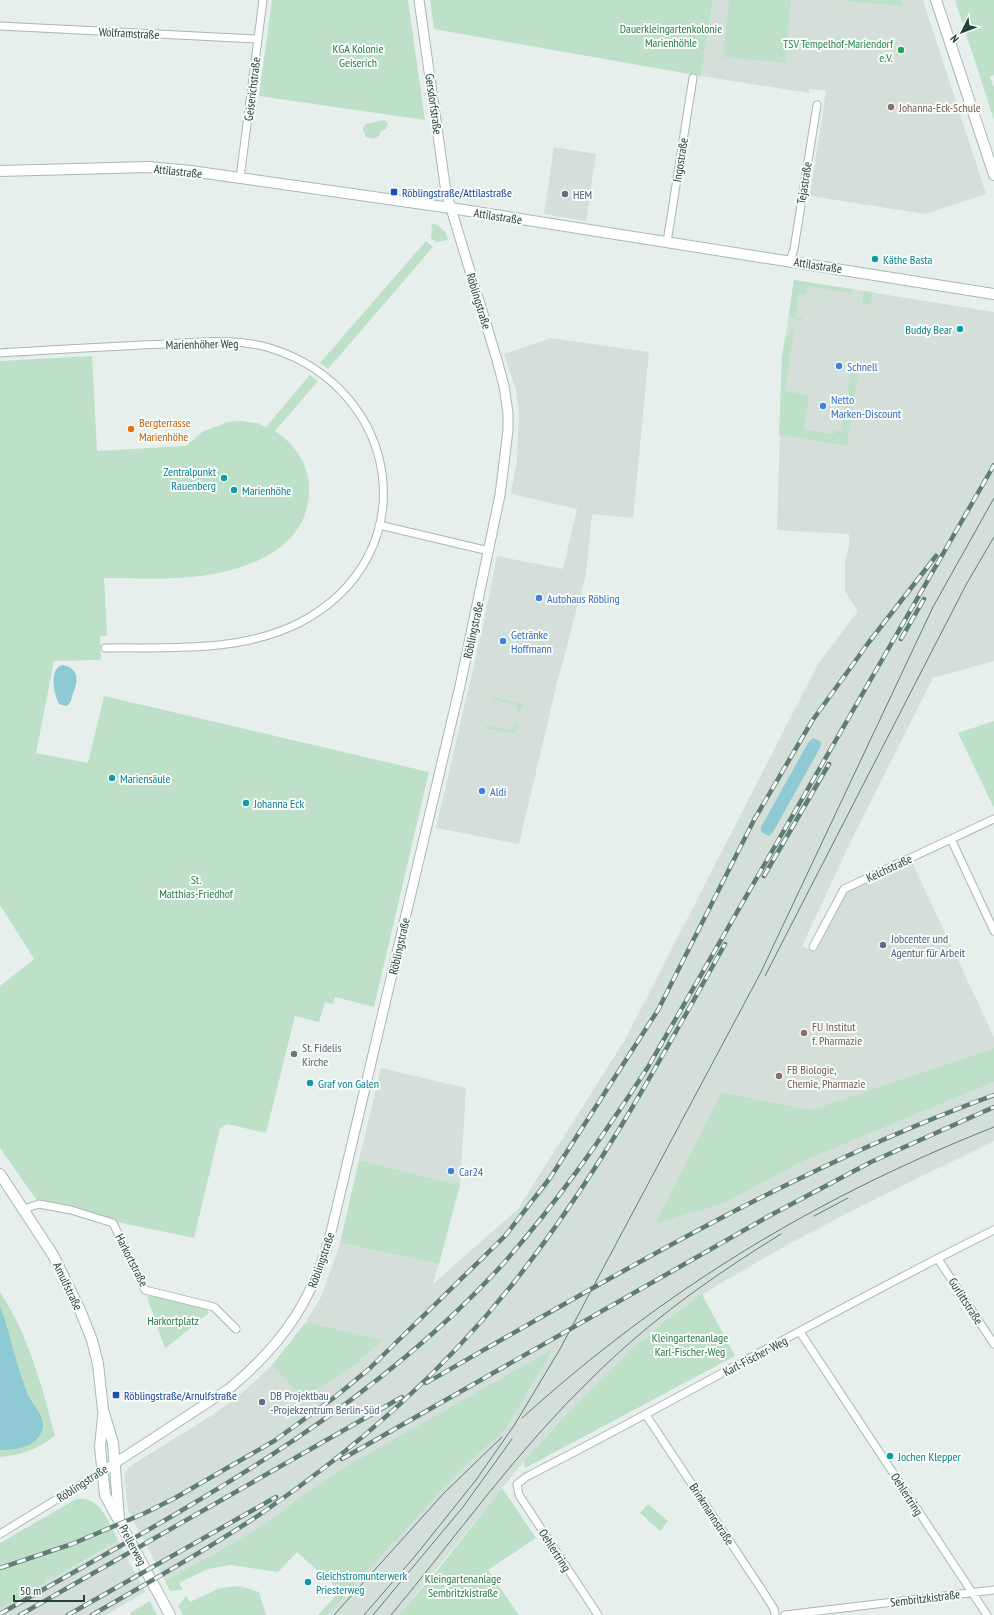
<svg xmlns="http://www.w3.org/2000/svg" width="994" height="1615" font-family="'PT Sans Narrow',sans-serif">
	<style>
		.built { fill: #d4dfda }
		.green { fill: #bfe0c8 }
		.water { fill: #8ec9d4 }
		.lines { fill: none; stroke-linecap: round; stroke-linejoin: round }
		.minor-casing { stroke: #a8b8b2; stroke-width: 9 }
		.tertiary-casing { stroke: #a8b8b2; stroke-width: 11 }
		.secondary-casing { stroke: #a4bbb3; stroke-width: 12 }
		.minor { stroke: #fff; stroke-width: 7 }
		.tertiary { stroke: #fff; stroke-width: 9 }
		.secondary { stroke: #fff; stroke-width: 10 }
		.tram { stroke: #5f7d75; stroke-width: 1 }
		.rail-casing { stroke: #5f7d75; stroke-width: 4.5 }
		.rail { stroke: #f7fbf9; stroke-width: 3; stroke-dasharray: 9; stroke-linecap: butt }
		.leisure-dot { fill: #2e9e5b; stroke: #f7fbf9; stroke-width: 1.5 }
		.education-dot { fill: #8d6e63; stroke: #f7fbf9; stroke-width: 1.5 }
		.transit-dot { fill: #1a4fb4; stroke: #f7fbf9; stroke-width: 1.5 }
		.service-dot { fill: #5c6f8a; stroke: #f7fbf9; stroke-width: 1.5 }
		.culture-dot { fill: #0f9aa8; stroke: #f7fbf9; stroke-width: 1.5 }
		.shop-dot { fill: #3f7fe0; stroke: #f7fbf9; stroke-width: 1.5 }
		.food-dot { fill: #e8710a; stroke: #f7fbf9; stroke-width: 1.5 }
		.worship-dot { fill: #6b7280; stroke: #f7fbf9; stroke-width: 1.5 }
		.labels { text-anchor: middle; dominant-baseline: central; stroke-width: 4; stroke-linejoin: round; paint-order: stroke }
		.park-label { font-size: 12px; fill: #2d7a4b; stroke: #f7fbf9 }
		.street-label { font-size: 12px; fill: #24423a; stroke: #f7fbf9 }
		.leisure-label { font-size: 12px; fill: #27864d; stroke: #f7fbf9; text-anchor: end }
		.education-label { font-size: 12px; fill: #785e54; stroke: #f7fbf9; text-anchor: start }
		.transit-label { font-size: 12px; fill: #164399; stroke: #f7fbf9; text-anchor: start }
		.service-label { font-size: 12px; fill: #4e5e75; stroke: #f7fbf9; text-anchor: start }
		.culture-label { font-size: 12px; fill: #0d838f; stroke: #f7fbf9; text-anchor: start }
		.shop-label { font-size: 12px; fill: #366cbe; stroke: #f7fbf9; text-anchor: start }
		.food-label { font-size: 12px; fill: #c56008; stroke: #f7fbf9; text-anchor: start }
		.worship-label { font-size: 12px; fill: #5b616d; stroke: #f7fbf9; text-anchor: start }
	</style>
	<rect width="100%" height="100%" fill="#e6efeb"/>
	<path class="built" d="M713,0H923L986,194L925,214L810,196L826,91L809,89V93L701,76Z
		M554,147L596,154L586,221L544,214Z
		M794,280L994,312V661L933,678L850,843L802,946L813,951L844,896L872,870L908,854L994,1037V1048L811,1110L722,1092L726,1202L806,1160L994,1082V1141L863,1205L787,1245L721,1283L677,1311V1314L653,1331L591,1389L554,1427L524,1461L399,1615H327L459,1470L505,1430L333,1474L254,1531L165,1581L128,1510L124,1476L126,1471L129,1467L214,1414L243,1392L272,1365L303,1399L351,1368L381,1340L306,1322L322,1295L340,1243L439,1264L433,1284L518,1209L626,1038L818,664L858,611L845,592V559L849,547V534L777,530L782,358Z
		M551,338L649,352L633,518L592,514L586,574L556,687L519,844L436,828L482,631L497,556L563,569L577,509L511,494L517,460L519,413L516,390L504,354Z
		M381,1068L466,1088L460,1185L359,1160Z
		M118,1540L145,1592L106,1615H0V1609L46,1582L44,1579L51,1576L53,1579L106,1549L105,1545L109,1543L111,1545Z"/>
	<path class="green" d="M272,0H408L425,120L259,96Z
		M430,0H713L701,76L434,29Z
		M729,0H791L785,63L723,57Z
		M838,0H902L901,6Z
		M955,0H994V75L990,77L994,88V120Z
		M384,120L388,123L386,129L381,131L379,136L374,139L366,137L363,129L366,124Z
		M432,224L438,225L446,233L448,240L436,242L431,238Z
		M426,241L433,247L328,369L320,363Z
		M794,280L852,289V294L808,286L806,295L799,294L796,317L803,318L802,320L794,319L789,315Z
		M864,291L873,292L870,305L862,304Z
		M792,330L794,331L785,391L809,395L804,429L834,434L835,430L841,431L852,364L859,365L847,446L779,435L782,358L785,338Z
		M92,356L97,451L186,446L202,432L228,422L240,421L257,423L266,427L310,375L318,381L275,431C296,445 310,466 309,492C308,548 248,570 201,576C171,580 135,578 104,578L107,636H100L101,660L54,661L36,753L88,763L104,696L429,772L374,1007L335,997L333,1004L325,1002L319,1022L295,1016L266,1133L227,1124L220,1129L194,1238L117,1222L74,1207L38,1202L0,1148V986L34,959L0,905V361Z
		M493,697L523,704L521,710L517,713L518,706L492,699Z
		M994,721V808L958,733Z
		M514,724L517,727L515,734L486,728L487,725L512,731Z
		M994,1048V1082L806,1160L726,1202L655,1224L722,1092L811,1110Z
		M359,1160L460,1185L439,1264L340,1243Z
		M0,1292C29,1336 42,1386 55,1436C39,1448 20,1456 0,1457Z
		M702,1294L735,1356L525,1468L524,1461C578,1400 636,1339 702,1294Z
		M153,1295L206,1309L209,1313L166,1348L164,1346L147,1297Z
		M306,1322L382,1340L351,1368L303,1399L272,1365Z
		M553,1349L505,1430L459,1471L327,1615H318L340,1591L297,1552L278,1572L231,1565L208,1569L179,1583L183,1590L170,1591L165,1581L254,1531L333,1474Z
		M502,1488L536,1538L488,1570L519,1615H399L436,1572Z
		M76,1499C101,1496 108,1521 118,1540L111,1545L109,1543L106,1545V1548L52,1579L51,1576L45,1579L46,1582L0,1609V1543Z
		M648,1504L668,1521L660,1531L640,1513Z
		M240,1586L259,1592L266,1615H183L178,1606L186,1596L190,1602L220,1588Z
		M150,1601L157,1615H131L130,1613Z"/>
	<path class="water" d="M63,665C78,668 79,680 73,693C71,699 72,703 66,706L59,704C54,695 48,668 63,665Z
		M813,738L821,742L820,748L773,832L769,836L761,832V827L808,743Z
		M0,1306C11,1335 16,1366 28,1395C33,1405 47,1419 42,1431C35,1448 15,1450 0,1450Z"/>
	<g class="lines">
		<g class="minor-casing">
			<path id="minor" d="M0,26L258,39
				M240,178L263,0
				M667,242L693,78
				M790,261L794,249L817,105
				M0,353C55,350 111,346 166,344C201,342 236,338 270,348C402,389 427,555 301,622C241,653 171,647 105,648
				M379,525L489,551
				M951,839L994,931
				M813,947L844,889L994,819
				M24,1209L39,1204L71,1210L113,1223L145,1290L214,1307L236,1329
				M938,1259L994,1344
				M800,1332L987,1615
				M646,1415L762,1590L774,1609L775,1615
				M0,1534L103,1471
				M598,1615L519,1495L517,1484L526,1477C683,1397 836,1308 994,1230
				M785,1615L994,1590"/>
		</g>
		<g class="tertiary-casing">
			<path id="tertiary" d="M103,1471L230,1388C284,1343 315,1297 332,1228L460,686L500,495L508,430V413L504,386L497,360L446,192L419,0"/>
		</g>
		<g class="secondary-casing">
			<path id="secondary" d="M936,0L994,175
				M0,171L148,167L191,171L451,208L994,294
				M0,1174L53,1255L80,1310L92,1340L98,1364L103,1410L113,1443L119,1518
				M103,1416L100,1447L105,1495L170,1615"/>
		</g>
		<use href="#minor" class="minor"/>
		<use href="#tertiary" class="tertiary"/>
		<use href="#secondary" class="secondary"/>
		<path class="tram" d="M765,976L918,678L967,583L994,537
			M814,1216L848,1198
			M522,1418C665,1289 815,1198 994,1127
			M334,1615L444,1493L502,1437
			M364,1615L416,1555L476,1480L515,1424L560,1349L760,974L933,607L994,498
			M373,1615L463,1507L512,1439
			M391,1615C457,1536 517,1450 592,1378C649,1321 713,1276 781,1234"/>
		<g class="rail-casing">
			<path id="rail" d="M901,639L924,599
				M764,876L829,764
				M426,1383C610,1278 794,1168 994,1095
				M342,1459L769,1216L871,1162L994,1107
				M0,1568L72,1544L145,1513L175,1498L274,1441L335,1397L369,1369L505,1236L550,1178L658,1010L754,820L812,721L869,642L936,556
				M0,1614C177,1513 363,1418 502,1265C557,1203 603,1136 648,1067L994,465
				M20,1615L402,1397
				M68,1615L276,1497
				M92,1615C149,1582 207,1550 262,1513C357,1448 444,1371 515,1281C597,1177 661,1059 725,944"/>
		</g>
		<use href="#rail" class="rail"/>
	</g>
	<circle class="leisure-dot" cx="901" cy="50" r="4"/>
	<g class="education-dot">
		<circle cx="891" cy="107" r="4"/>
		<circle cx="804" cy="1033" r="4"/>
		<circle cx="779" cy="1076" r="4"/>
	</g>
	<g class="transit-dot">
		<rect x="390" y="188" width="8" height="8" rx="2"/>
		<rect x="112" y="1391" width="8" height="8" rx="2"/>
	</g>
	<g class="service-dot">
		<circle cx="565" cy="194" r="4"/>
		<circle cx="883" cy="945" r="4"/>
		<circle cx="262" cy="1402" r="4"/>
	</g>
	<g class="culture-dot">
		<circle cx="875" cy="259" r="4"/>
		<circle cx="960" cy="329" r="4"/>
		<circle cx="224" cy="478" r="4"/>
		<circle cx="234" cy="490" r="4"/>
		<circle cx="112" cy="778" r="4"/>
		<circle cx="246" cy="803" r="4"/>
		<circle cx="310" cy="1083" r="4"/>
		<circle cx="890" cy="1456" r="4"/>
		<circle cx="308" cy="1582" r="4"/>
	</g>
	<g class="shop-dot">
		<circle cx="839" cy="366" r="4"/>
		<circle cx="823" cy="406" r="4"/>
		<circle cx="539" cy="598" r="4"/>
		<circle cx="503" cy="641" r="4"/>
		<circle cx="482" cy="791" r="4"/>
		<circle cx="451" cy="1171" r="4"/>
	</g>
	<circle class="food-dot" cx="131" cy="429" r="4"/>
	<circle class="worship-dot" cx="294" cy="1054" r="4"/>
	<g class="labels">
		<g class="park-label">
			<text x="671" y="28">Dauerkleingartenkolonie<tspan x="671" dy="14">Marienhöhle</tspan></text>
			<text x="358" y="48">KGA Kolonie<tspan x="358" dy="14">Geiserich</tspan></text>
			<text x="196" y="879">St.<tspan x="196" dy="14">Matthias-Friedhof</tspan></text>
			<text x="173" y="1320">Harkortplatz</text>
			<text x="690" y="1337">Kleingartenanlage<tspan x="690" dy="14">Karl-Fischer-Weg</tspan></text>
			<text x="463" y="1578">Kleingartenanlage<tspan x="463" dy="14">Sembritzkistraße</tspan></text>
		</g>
		<g class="street-label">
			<text transform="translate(129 33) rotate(3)">Wolframstraße</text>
			<text transform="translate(252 89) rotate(-83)">Geiserichstraße</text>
			<text transform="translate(434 104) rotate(82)">Gersdorfstraße</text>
			<text transform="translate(680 160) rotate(-81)">Ingostraße</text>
			<text transform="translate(178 171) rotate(6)">Attilastraße</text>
			<text transform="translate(804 183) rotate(-81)">Tejastraße</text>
			<text transform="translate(498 216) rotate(9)">Attilastraße</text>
			<text transform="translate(818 265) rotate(9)">Attilastraße</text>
			<text transform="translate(479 301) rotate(73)">Röblingstraße</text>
			<text transform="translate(202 344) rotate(-1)">Marienhöher Weg</text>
			<text transform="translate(473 630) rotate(-78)">Röblingstraße</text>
			<text transform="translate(889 868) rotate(-25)">Kelchstraße</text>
			<text transform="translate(399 946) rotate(-77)">Röblingstraße</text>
			<text transform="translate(132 1260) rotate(63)">Harkortstraße</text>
			<text transform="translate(321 1260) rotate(-71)">Röblingstraße</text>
			<text transform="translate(68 1286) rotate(64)">Arnulfstraße</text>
			<text transform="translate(966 1301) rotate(57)">Gurlittstraße</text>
			<text transform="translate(755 1356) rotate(-28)">Karl-Fischer-Weg</text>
			<text transform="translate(82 1483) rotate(-33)">Röblingstraße</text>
			<text transform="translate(907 1494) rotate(57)">Oehlertring</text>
			<text transform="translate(712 1514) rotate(57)">Brinkmannstraße</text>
			<text transform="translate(133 1545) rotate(62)">Prellerweg</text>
			<text transform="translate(555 1550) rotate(57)">Oehlertring</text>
			<text transform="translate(925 1598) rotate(-7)">Sembritzkistraße</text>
		</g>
		<g class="leisure-label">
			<text x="893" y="43">TSV Tempelhof-Mariendorf<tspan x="893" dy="14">e.V.</tspan></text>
		</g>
		<g class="education-label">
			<text x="899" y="107">Johanna-Eck-Schule</text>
			<text x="812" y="1026">FU Institut<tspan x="812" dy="14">f. Pharmazie</tspan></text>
			<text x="787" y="1069">FB Biologie,<tspan x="787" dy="14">Chemie, Pharmazie</tspan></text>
		</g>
		<g class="transit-label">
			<text x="402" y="192">Röblingstraße/Attilastraße</text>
			<text x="124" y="1395">Röblingstraße/Arnulfstraße</text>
		</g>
		<g class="service-label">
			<text x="573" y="194">HEM</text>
			<text x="891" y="938">Jobcenter und<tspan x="891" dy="14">Agentur für Arbeit</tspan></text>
			<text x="270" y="1395">DB Projektbau<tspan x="270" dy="14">-Projekzentrum Berlin-Süd</tspan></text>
		</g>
		<g class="culture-label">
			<text x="883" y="259">Käthe Basta</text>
			<text x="952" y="329" text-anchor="end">Buddy Bear</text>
			<text x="216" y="471" text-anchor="end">Zentralpunkt<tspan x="216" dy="14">Rauenberg</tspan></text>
			<text x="242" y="490">Marienhöhe</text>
			<text x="120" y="778">Mariensäule</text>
			<text x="254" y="803">Johanna Eck</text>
			<text x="318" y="1083">Graf von Galen</text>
			<text x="898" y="1456">Jochen Klepper</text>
			<text x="316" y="1575">Gleichstromunterwerk<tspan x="316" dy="14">Priesterweg</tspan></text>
		</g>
		<g class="shop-label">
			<text x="847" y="366">Schnell</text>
			<text x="831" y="399">Netto<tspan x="831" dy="14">Marken-Discount</tspan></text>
			<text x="547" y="598">Autohaus Röbling</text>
			<text x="511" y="634">Getränke<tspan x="511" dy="14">Hoffmann</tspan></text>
			<text x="490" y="791">Aldi</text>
			<text x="459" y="1171">Car24</text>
		</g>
		<g class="food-label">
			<text x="139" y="422">Bergterrasse<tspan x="139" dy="14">Marienhöhe</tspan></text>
		</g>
		<g class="worship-label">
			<text x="302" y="1047">St. Fidelis<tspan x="302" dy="14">Kirche</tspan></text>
		</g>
	</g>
	<g transform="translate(962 32) rotate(228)" stroke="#f7fbf9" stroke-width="3" paint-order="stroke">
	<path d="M0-3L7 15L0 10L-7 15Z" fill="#24423a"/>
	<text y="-6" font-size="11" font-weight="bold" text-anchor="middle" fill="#24423a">N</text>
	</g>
	<path d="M14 1595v6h70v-6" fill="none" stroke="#24423a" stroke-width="2"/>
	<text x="20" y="1595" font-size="12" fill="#24423a" stroke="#f7fbf9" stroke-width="3" paint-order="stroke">50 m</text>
</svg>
